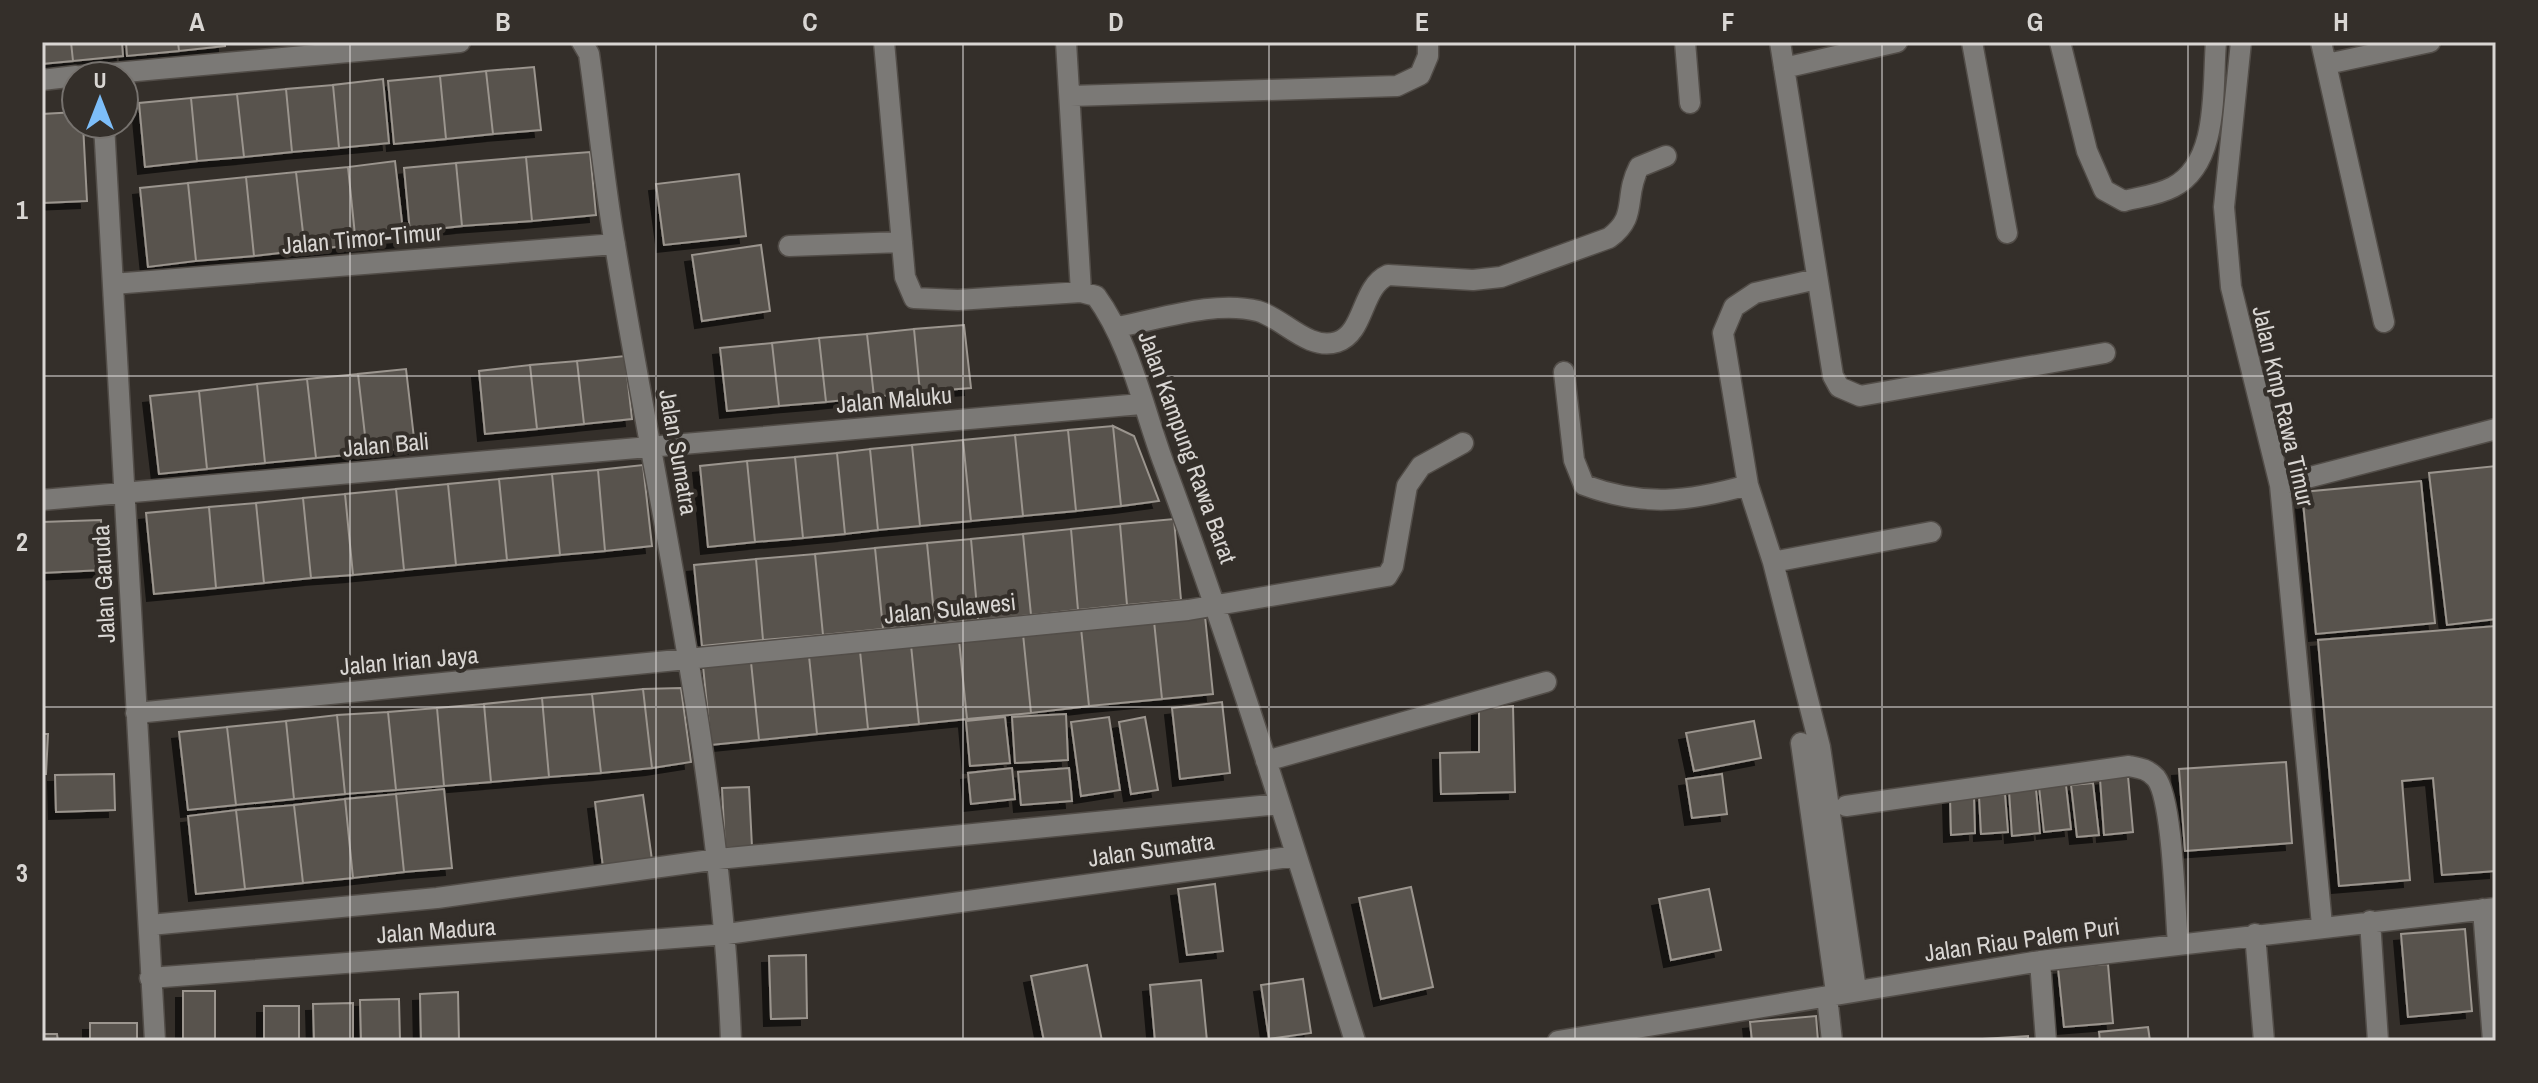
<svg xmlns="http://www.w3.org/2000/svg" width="2538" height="1083" font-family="'Archivo Narrow',sans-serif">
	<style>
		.building { fill: #58534d; stroke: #9b958e; stroke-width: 2; filter: url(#shadow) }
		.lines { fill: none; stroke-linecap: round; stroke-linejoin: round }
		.minor-casing { stroke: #524d48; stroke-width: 23 }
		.minor { stroke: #7b7976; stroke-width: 20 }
		.grid { fill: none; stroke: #d9d6d3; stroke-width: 2; stroke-opacity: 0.55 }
		.labels { text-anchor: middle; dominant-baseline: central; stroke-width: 8; stroke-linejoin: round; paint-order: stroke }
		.street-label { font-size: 24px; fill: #d9d6d3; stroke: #342f2a }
		.neatline { fill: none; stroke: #d9d6d3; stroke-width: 3 }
		.grid-label { font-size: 26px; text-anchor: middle; font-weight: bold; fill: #d9d6d3 }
	</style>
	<defs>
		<filter id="shadow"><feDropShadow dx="-7" dy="7" stdDeviation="0" flood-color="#0009"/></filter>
	</defs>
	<rect width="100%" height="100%" fill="#342f2a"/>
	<path class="building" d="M42,42H71L73,61L42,64Z
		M71,42H122L123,56L73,61Z
		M126,42H178L179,51L127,56Z
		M178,42H225V46L179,51Z
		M534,67L541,130L493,134L486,71Z
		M486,71L493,134L446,139L440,76Z
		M440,76L446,139L394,144L388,81Z
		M383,79L389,143L339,148L333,85Z
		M333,85L339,148L292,152L286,89Z
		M286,89L292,152L244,157L237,94Z
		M237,94L244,157L197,161L191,98Z
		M191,98L197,161L145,167L139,103Z
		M76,112V124H83L87,201L42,203V114Z
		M590,152L596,215L532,221L526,157Z
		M526,157L532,221L462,226L456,163Z
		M395,161L404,240L356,245L348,167Z
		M456,163L462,226L410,232L404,168Z
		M348,167L356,245L305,250L296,172Z
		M296,172L305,250L254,256L246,177Z
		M739,174L746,236L664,245L656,184Z
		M246,177L254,256L196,261L188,183Z
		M188,183L196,261L148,267L140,188Z
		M761,245L770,311L702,321L692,255Z
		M964,325L971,388L920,392L914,329Z
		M914,329L920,392L874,397L867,334Z
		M867,334L874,397L826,402L819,338Z
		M819,338L826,402L779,406L772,343Z
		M772,343L779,406L727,411L720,348Z
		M625,356L632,419L584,424L577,361Z
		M577,361L584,424L537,429L530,365Z
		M530,365L537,429L485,434L479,371Z
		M406,369L415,447L367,453L358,374Z
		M358,374L367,453L316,458L307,379Z
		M307,379L316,458L265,463L257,384Z
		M257,384L265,463L207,469L199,391Z
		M199,391L207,469L159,474L150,396Z
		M1113,426L1121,506L1076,511L1068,430Z
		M1113,426L1134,436L1159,501L1121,506Z
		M1068,430L1076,511L1023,516L1015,435Z
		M1015,435L1023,516L971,521L963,440Z
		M963,440L971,521L920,526L912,445Z
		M912,445L920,526L878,530L870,449Z
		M870,449L878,530L845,534L837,453Z
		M837,453L845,534L803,538L795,457Z
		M795,457L803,538L755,542L747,461Z
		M747,461L755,542L708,547L700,466Z
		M643,465L652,546L605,551L598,470Z
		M2496,466V619L2447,625L2429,473Z
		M598,470L605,551L560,555L552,474Z
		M552,474L560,555L507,560L499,479Z
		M499,479L507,560L456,565L448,484Z
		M2421,481L2435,623L2316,634L2302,492Z
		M448,484L456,565L404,570L396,489Z
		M396,489L404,570L353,575L345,494Z
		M345,494L353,575L311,578L303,498Z
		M303,498L311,578L264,583L256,503Z
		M256,503L264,583L216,588L209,507Z
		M209,507L216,588L154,594L146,513Z
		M1174,519L1181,600L1127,605L1120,524Z
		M101,520L103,570L42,573V522Z
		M1120,524L1127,605L1078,610L1071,529Z
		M1071,529L1078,610L1031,615L1023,534Z
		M1023,534L1031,615L978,620L971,539Z
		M971,539L978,620L935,624L927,543Z
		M927,543L935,624L883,629L875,548Z
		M875,548L883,629L823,635L815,554Z
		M815,554L823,635L763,640L756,559Z
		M756,559L763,640L702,646L694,565Z
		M1205,616L1213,694L1162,699L1154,621Z
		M1154,621L1162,699L1089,706L1081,628Z
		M2496,626V871L2442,875L2433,778L2402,781L2410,880L2339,886L2318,640Z
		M1081,628L1089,706L1031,713L1023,634Z
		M1023,634L1031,713L967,719L959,640Z
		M959,640L967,719L919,724L911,645Z
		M911,645L919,724L868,729L860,651Z
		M860,651L868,729L817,734L809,656Z
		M809,656L817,734L759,740L751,662Z
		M751,662L759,740L711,745L703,666Z
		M681,688L691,762L652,768L643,689Z
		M643,689L652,768L601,773L592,694Z
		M592,694L601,773L549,777L542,698Z
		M542,698L549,777L491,782L484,704Z
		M1222,702L1230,773L1180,779L1172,708Z
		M484,704L491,782L444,786L437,708Z
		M1513,706L1515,792L1441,794L1440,753L1479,752V709Z
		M437,708L444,786L396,790L388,712Z
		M388,712L396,790L345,794L337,715Z
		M1066,714L1068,760L1015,763L1012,717Z
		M337,715L345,794L294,799L286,721Z
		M1005,717L1010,763L970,766L966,721Z
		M1109,717L1120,790L1081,796L1071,722Z
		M1145,717L1158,790L1131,794L1119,722Z
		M286,721L294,799L236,805L227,727Z
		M1754,721L1761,758L1694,771L1686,733Z
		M227,727L236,805L188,810L179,732Z
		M42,734H48L46,774H42Z
		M2286,762L2292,843L2185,851L2179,769Z
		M1012,768L1015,799L971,804L968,773Z
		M1069,768L1072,801L1021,805L1018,772Z
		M114,774L115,810L56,812L55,775Z
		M1722,774L1727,814L1692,818L1686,779Z
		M2128,776L2133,832L2104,835L2100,779Z
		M2093,783L2099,835L2077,837L2071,785Z
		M2066,785L2071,829L2044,832L2039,787Z
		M749,787L752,847L725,848L722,788Z
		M444,789L452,868L404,872L396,794Z
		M2036,789L2040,833L2012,836L2009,791Z
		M396,794L404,872L353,878L345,799Z
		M2005,794L2008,832L1981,834L1979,796Z
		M643,795L652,860L603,867L595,802Z
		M1974,795L1975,833L1951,835L1950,797Z
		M345,799L353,878L303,883L294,805Z
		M294,805L303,883L245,889L236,810Z
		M236,810L245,889L196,894L188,816Z
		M1215,884L1223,951L1187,955L1178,889Z
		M1411,887L1433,987L1381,999L1359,898Z
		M1709,889L1721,950L1671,960L1659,899Z
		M2465,929L2472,1011L2408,1017L2401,934Z
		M42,952H44V1013H42Z
		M806,955L807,1018L771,1019L769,956Z
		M2108,964L2113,1023L2064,1027L2058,968Z
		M1087,965L1102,1041H1044L1031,976Z
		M1303,979L1311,1033L1269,1039L1261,985Z
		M1201,980L1207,1041H1155L1150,985Z
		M183,991H215V1041H183Z
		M458,992L459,1041H421L420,994Z
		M399,999L400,1041H361L360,1000Z
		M353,1003V1041H314L313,1004Z
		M264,1006H299V1041H264Z
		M1816,1016L1818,1041H1752L1750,1022Z
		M90,1023H137V1041H90Z
		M2148,1027L2150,1041H2100L2099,1032Z
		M42,1034H57L58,1041H42Z
		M2028,1036V1041H1951Z"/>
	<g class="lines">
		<g class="minor-casing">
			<path id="minor" d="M582,42L589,54C598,117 604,182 615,245C658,509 721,773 731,1041
				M884,42L905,277L914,298L958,300L1081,292L1096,296C1131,344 1143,408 1164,464C1235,654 1294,848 1355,1041
				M1066,42L1081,292
				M1685,42L1690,103
				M1780,42L1833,376L1839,387L1860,396L2105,353
				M1972,42L2007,233
				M2060,42L2087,151L2104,190L2124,201C2140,197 2158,195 2173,187C2220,163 2212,87 2216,42
				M2241,42L2224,207L2231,287L2280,485L2322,925
				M2321,42L2384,322
				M2327,64L2430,42
				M1784,68L1897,42
				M81,76L460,42
				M42,80L76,76
				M1071,96L1397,86L1420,75L1428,56V42
				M104,124L155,1041
				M789,246L902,242
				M1817,279L1755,293L1734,307L1723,333L1748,485L1773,562L1820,747L1856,990
				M113,284L615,244
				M1118,327C1161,319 1215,300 1258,311C1283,318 1308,351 1337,342C1365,333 1361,287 1388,275L1473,280L1501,277L1609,238C1639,216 1623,198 1639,167L1666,156
				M1564,372L1574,460L1584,485C1643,507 1688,502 1748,485
				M2280,485L2496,429
				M42,500L1141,404
				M1773,562L1931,532
				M136,713L1188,610L1387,576L1393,566L1407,486L1421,466L1463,443
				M1801,743L1836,992
				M1266,761L1546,682
				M1846,806L2129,766C2140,768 2148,769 2156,778C2173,800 2175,911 2178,944
				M2483,909L2493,1041
				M2370,921L2378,1041
				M150,925L437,898L718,859L1280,804
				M2255,934L2264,1041
				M2040,961L2046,1041
				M150,978L727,934L1296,856
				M1827,996L1832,1041
				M1558,1041L2040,961L2496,908"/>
		</g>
		<use href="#minor" class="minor"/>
	</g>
	<path class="grid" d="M350,42V1041M656,42V1041M963,42V1041M1269,42V1041M1575,42V1041M1882,42V1041M2188,42V1041M42,376H2496M42,707H2496"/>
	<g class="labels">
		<g class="street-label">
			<text transform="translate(362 238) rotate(-5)">Jalan Timor-Timur</text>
			<text transform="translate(894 399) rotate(-5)">Jalan Maluku</text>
			<text transform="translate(2284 406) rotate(77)">Jalan Kmp Rawa Timur</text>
			<text transform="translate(386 444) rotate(-5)">Jalan Bali</text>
			<text transform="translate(1188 447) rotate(70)">Jalan Kampung Rawa Barat</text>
			<text transform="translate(679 452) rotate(80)">Jalan Sumatra</text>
			<text transform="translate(103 584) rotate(-93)">Jalan Garuda</text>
			<text transform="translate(950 608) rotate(-6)">Jalan Sulawesi</text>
			<text transform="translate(409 660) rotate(-5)">Jalan Irian Jaya</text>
			<text transform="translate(1151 849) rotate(-8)">Jalan Sumatra</text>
			<text transform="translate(436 930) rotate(-4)">Jalan Madura</text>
			<text transform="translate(2022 939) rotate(-8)">Jalan Riau Palem Puri</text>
		</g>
	</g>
	<rect width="2538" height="1083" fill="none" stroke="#342f2a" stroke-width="88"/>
	<g transform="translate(100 100)"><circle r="38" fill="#342f2a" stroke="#76726e" stroke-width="2"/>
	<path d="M0-6L14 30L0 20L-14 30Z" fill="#7dbef9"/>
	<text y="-12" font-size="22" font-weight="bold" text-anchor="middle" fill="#d9d6d3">U</text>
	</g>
	<rect x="44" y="44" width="2450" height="995" class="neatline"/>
	<g class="grid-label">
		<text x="197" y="31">A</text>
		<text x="503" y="31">B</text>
		<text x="810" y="31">C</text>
		<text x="1116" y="31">D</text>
		<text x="1422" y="31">E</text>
		<text x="1728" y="31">F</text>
		<text x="2035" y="31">G</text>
		<text x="2341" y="31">H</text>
		<text x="22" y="219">1</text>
		<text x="22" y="551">2</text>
		<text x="22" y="882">3</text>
	</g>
</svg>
